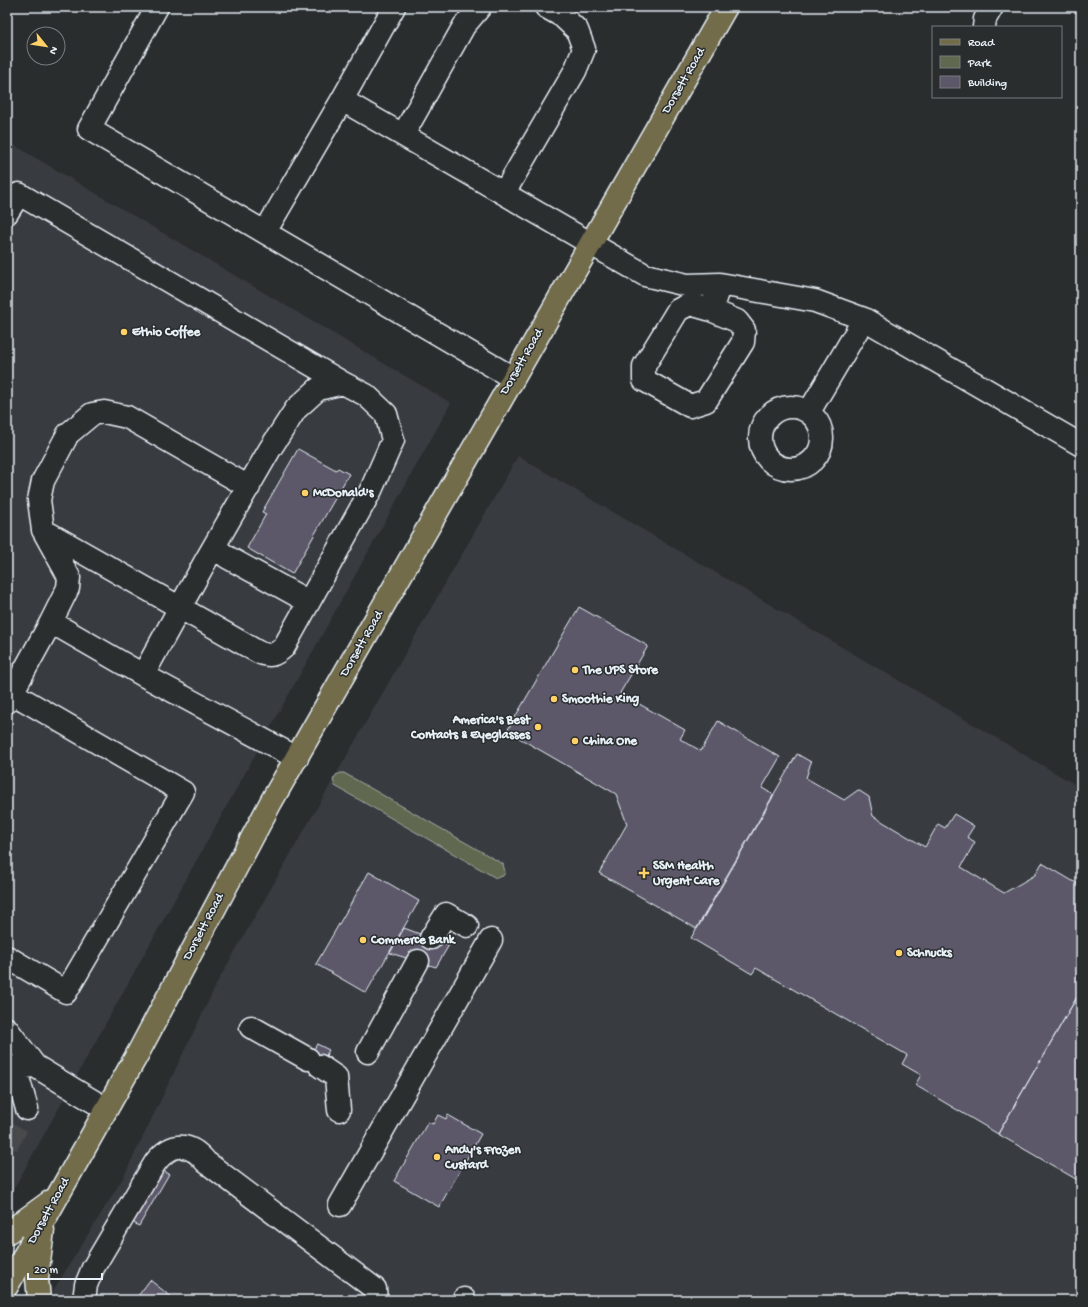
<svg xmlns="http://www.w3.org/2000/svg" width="1088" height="1307" font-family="'Gochi Hand',sans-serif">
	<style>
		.built { fill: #393a40 }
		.green { fill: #60684f; stroke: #a4aca4 }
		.building { fill: #5c586a; stroke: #e8f1f8 }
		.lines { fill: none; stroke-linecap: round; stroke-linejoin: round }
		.minor-tunnel { stroke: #464a4c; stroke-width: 22; stroke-dasharray: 22 11; stroke-linecap: butt }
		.minor-casing { stroke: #e8f1f8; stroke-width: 25 }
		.major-casing { stroke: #e8f1f8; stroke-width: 25 }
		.minor { stroke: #2a2d2e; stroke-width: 22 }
		.major { stroke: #736c4b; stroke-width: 22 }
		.poi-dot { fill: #ffd166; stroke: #2a2d2e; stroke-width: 1.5 }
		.labels { text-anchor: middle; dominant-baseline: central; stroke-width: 3; stroke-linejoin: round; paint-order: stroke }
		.street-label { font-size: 13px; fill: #e8f1f8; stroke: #2a2d2e }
		.poi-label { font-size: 13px; font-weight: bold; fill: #e8f1f8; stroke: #2a2d2e; text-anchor: start }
	</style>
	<rect width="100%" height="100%" fill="#2a2d2e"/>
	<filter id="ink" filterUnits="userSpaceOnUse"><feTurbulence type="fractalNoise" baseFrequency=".025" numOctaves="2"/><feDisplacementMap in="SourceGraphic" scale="8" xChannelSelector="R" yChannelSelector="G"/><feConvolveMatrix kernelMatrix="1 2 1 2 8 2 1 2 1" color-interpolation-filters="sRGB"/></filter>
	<g filter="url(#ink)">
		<path class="built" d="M7,141L451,403L7,1201Z
			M518,456L1081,788V1300H55L53,1291L123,1178L218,981Z"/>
		<path class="green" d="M341,773H344L503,864L505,872L503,876L496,878L335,786L333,780L336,775Z"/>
		<path class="building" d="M298,449L336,470L338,468L349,474L292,574L247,548L266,514L262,512Z
			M579,607L648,646L620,693L685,730L680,739L701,751L718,721L780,757L762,788L774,795L697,929L599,873L627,824L616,794L507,731Z
			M797,754L811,762L806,778L844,800L858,790L869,797L873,816L925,847L938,824L945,828L954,814L974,826L967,837L975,842L961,867L1004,893L1035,875L1042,863L1081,886V990L998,1134L915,1085L921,1075L902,1064L907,1055L756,968L752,974L691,938Z
			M369,872L419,901L366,993L316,964Z
			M404,928L449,945L436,967L390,953Z
			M1081,990V1182L998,1134Z
			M317,1044L329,1050L320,1066L306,1063Z
			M438,1115L446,1119L448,1115L481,1134L439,1207L394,1181L428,1122L433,1124Z
			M145,1159L169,1174L139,1226L114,1211Z
			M150,1280L175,1300H135Z"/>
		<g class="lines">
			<path class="minor-tunnel" d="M7,1145L27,1109"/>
			<g class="minor-casing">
				<path id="minor" d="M157,7L89,129L513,378
					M394,7L342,100L645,275L687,285L720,284L815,301L864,319L1081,445
					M984,27L985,19L992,7
					M403,135L464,26L480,7
					M504,193L575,71L584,49L577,30L562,16L546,7
					M7,213L19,194L343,383
					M265,232L342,100
					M711,310L690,304L678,310L644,366V380L690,406L706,401L743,342L744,330L737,321L711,310L720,284
					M760 438a31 31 0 1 1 62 0a31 31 0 1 1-62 0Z
					M809,412L864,319
					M43,530L258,652C270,657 274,656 284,647L371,490L393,440L386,414L366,395L343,383L318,389L296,409L270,449L205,562L143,675
					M214,547L227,557L309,602
					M51,622L68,588L69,577L43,530L39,500L43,481L68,434L92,414L104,412L127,417L249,487
					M7,702L51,622L143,675L297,758
					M431,938L446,914L467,926
					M7,957L66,992L183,792L12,693
					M251,1027L308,1059
					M7,1029L35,1066
					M368,1052L418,961
					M320,1066L336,1077L339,1110
					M7,1068L15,1067L27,1109
					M7,1082L15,1067L35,1066L106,1109
					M340,1205L491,940
					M84,1300L86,1285L93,1268L155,1163C171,1142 189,1141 206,1162L375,1289L376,1300
					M463,1300L464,1299"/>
			</g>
			<g class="major-casing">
				<path id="major" d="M7,1233L51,1201
					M7,1286L137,1055L271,802L726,7
					M39,1300L37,1278L43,1230"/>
			</g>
			<use href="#minor" class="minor"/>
			<use href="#major" class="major"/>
		</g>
	</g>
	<g class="poi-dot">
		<circle cx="124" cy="332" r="4"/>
		<circle cx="305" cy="493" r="4"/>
		<circle cx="575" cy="670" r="4"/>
		<circle cx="554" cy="699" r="4"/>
		<circle cx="538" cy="727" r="4"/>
		<circle cx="575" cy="741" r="4"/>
		<path d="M642 867h4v4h4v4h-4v4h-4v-4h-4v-4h4z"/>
		<circle cx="363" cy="940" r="4"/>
		<circle cx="899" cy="953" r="4"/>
		<circle cx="437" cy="1157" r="4"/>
	</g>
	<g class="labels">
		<g class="street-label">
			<text transform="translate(684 81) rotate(-60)">Dorsett Road</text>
			<text transform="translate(522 362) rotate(-60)">Dorsett Road</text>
			<text transform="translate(362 644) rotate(-60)">Dorsett Road</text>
			<text transform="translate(204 927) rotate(-62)">Dorsett Road</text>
			<text transform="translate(49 1211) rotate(-61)">Dorsett Road</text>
		</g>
		<g class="poi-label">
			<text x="132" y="332">Ethio Coffee</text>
			<text x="313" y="493">McDonald's</text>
			<text x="583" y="670">The UPS Store</text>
			<text x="562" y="699">Smoothie King</text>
			<text x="530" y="720" text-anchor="end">America's Best<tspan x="530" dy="15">Contacts &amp; Eyeglasses</tspan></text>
			<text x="583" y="741">China One</text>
			<text x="653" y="866">SSM Health<tspan x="653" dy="15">Urgent Care</tspan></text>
			<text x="371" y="940">Commerce Bank</text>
			<text x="907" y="953">Schnucks</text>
			<text x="445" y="1150">Andy's Frozen<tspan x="445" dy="15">Custard</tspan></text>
		</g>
	</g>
	<rect width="1088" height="1307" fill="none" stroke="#2a2d2e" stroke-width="24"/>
	<rect x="12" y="12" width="1064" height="1283" fill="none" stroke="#e8f1f8" stroke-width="1.5" filter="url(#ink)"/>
	<rect x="932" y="26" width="130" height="72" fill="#2a2d2e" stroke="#767b7f"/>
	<rect x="940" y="39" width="20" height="6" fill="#736c4b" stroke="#767b7f"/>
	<text x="968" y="46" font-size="12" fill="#e8f1f8">Road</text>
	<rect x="940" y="56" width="20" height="12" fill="#60684f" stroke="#767b7f"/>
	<text x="968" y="66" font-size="12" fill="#e8f1f8">Park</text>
	<rect x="940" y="76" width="20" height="12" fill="#5c586a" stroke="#767b7f"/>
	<text x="968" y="86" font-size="12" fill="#e8f1f8">Building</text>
	<g transform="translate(46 46) rotate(120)"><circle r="19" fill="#2a2d2e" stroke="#767b7f"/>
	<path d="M0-3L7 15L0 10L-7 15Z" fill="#ffd166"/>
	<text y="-6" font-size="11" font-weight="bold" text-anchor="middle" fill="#e8f1f8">N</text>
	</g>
	<path d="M28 1273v6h74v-6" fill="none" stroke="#e8f1f8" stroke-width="2"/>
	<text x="34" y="1273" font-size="12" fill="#e8f1f8" stroke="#2a2d2e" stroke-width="3" paint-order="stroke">20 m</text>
</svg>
